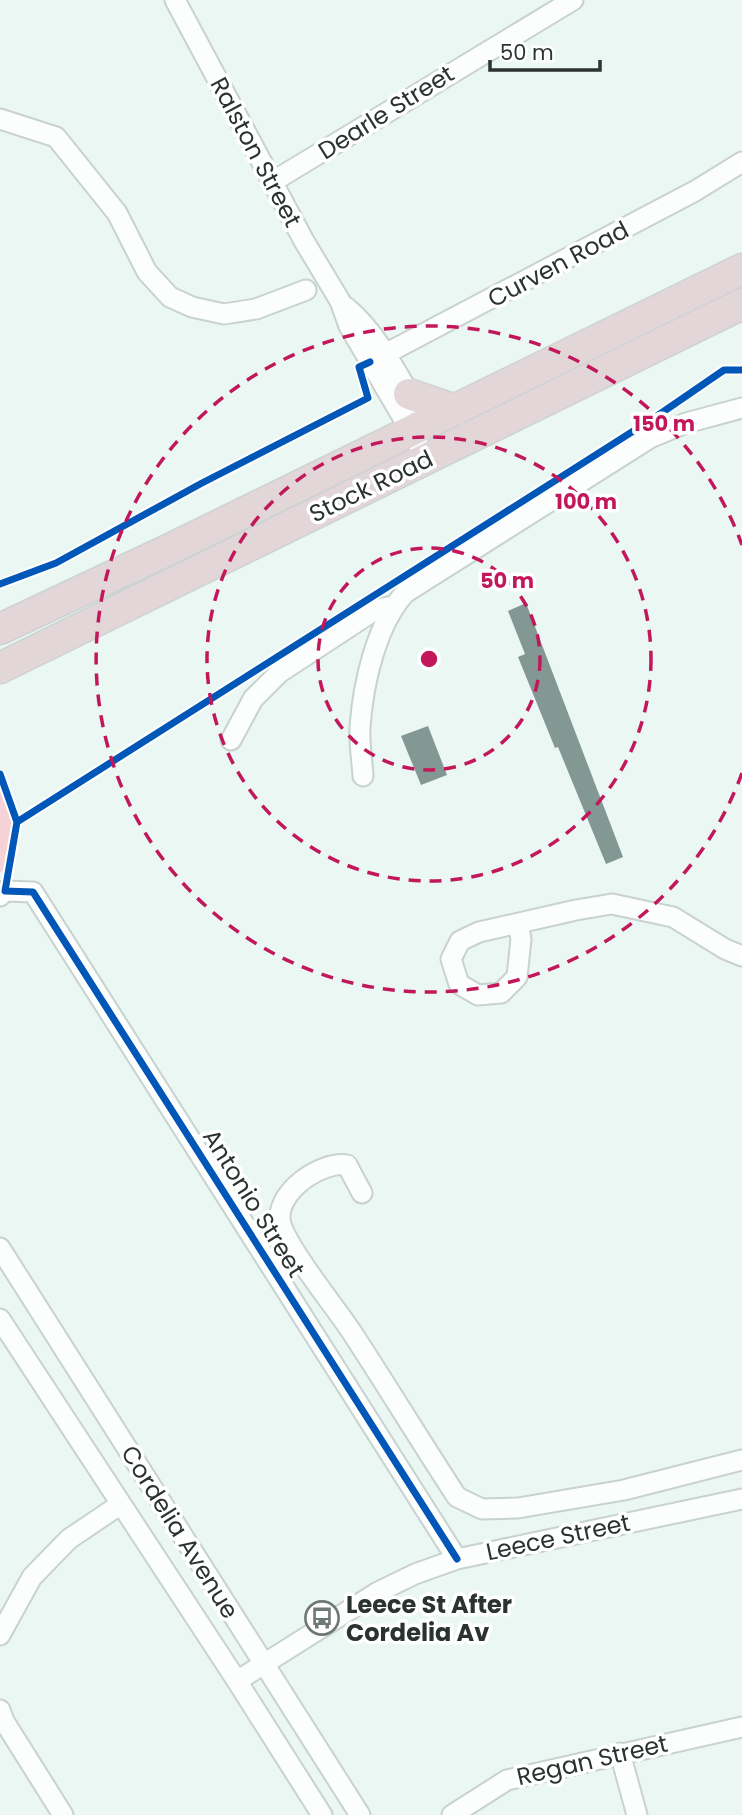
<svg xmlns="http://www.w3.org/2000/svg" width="742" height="1815" font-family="Poppins,sans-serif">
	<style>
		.green { fill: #f4d2d6 }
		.building { fill: #839893 }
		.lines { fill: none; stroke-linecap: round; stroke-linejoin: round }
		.minor-casing { stroke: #c8d2cf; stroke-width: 23 }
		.highway-casing { stroke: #cdd3d2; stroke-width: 33 }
		.minor { stroke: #fcfefd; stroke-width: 19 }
		.highway { stroke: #e2d6d8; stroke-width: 30 }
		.cycleway-casing { stroke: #fff; stroke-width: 11 }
		.cycleway { stroke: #0057b8; stroke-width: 7 }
		.ring { fill: none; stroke: #c2185b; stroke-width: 3.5; stroke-dasharray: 12 9 }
		.labels { text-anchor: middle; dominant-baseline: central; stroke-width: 7; stroke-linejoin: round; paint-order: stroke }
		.street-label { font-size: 24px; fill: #2b3331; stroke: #fff }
		.poi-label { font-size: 24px; font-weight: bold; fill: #2b3331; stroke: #fff; text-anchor: start }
		.centre { fill: #c2185b; stroke: #fff; stroke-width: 3.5 }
		.ring-label { font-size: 21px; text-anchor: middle; font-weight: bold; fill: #c2185b; stroke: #fff; stroke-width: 7; stroke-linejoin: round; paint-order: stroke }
	</style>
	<rect width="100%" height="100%" fill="#eaf7f3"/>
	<path class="green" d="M0,774L17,822L8,864L0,873Z"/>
	<path class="building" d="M526,603L623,857L606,864L558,747L555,748L518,657L525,654L508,611Z
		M428,726L447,775L421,785L401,736Z"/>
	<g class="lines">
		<g class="minor-casing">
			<path id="minor" d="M175,0L304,241L340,301L349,326L427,459
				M0,119L56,137L117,213L147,272L170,297L192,307L224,314L256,309L306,290
				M272,182L573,0
				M346,307C376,332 396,371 415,404
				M370,362L695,191L742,162
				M231,740L253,699L279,673L375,610L393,606
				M363,776C362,760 359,743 360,727C363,684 376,625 405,593L650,438L686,423L742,408
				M0,896L5,891L33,892L457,1559
				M518,924L521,939L517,977L501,993L478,995L459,984L451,959L460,941L479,932L576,910L612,904L673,917L725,949L742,956
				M362,1193L347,1165C322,1161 278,1190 280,1219C282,1242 336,1308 351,1331C387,1386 421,1442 457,1497L482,1509L518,1508L624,1490L742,1460
				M0,1248L360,1815
				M0,1319L237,1681L322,1815
				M0,1635L32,1577L69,1539L121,1504
				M237,1681L378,1592L415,1574L457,1559L742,1499
				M0,1710L4,1721L63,1815
				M620,1753L637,1815
				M452,1815L507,1780L742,1727"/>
		</g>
		<g class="highway-casing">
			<path id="highway" d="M409,394L456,410
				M0,629L170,549L742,269
				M0,668L742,304"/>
		</g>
		<use href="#minor" class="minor"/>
		<use href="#highway" class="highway"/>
		<g class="cycleway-casing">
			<path id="cycleway" d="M0,584L56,563L202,483L368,398L359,367L370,362
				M0,774L17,822L5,891
				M17,822L657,416L724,370H742
				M5,891L33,892L457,1559"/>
		</g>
		<use href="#cycleway" class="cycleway"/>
	</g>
	<g class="ring">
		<circle cx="429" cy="659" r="111"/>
		<circle cx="429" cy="659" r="222"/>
		<path d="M742 773A333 333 0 1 1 742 545"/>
	</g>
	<defs>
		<g id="bus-ring" transform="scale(1.75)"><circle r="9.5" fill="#fff" stroke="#6e7875" stroke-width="1.5"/><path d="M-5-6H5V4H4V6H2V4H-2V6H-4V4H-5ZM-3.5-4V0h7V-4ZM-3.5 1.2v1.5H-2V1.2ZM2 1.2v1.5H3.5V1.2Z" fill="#6e7875"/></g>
	</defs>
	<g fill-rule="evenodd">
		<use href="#bus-ring" x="322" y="1618"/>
	</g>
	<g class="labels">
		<g class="street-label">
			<text transform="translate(386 112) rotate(-32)">Dearle Street</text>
			<text transform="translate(256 152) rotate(62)">Ralston Street</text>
			<text transform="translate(558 264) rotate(-28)">Curven Road</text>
			<text transform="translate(371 486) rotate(-26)">Stock Road</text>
			<text transform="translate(254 1203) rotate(58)">Antonio Street</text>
			<text transform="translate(180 1532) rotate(58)">Cordelia Avenue</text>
			<text transform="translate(558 1537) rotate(-12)">Leece Street</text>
			<text transform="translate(592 1760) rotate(-13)">Regan Street</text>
		</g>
		<g class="poi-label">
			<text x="346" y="1604">Leece St After<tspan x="346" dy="28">Cordelia Av</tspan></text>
		</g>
	</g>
	<circle cx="429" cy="659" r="10" class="centre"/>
	<g class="ring-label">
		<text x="664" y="431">150 m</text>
		<text x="586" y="509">100 m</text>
		<text x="507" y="588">50 m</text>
	</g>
	<path d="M490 60v10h110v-10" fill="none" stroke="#2b3331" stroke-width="3.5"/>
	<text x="500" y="60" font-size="21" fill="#2b3331" stroke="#ffffff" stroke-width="5" paint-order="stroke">50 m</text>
</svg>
